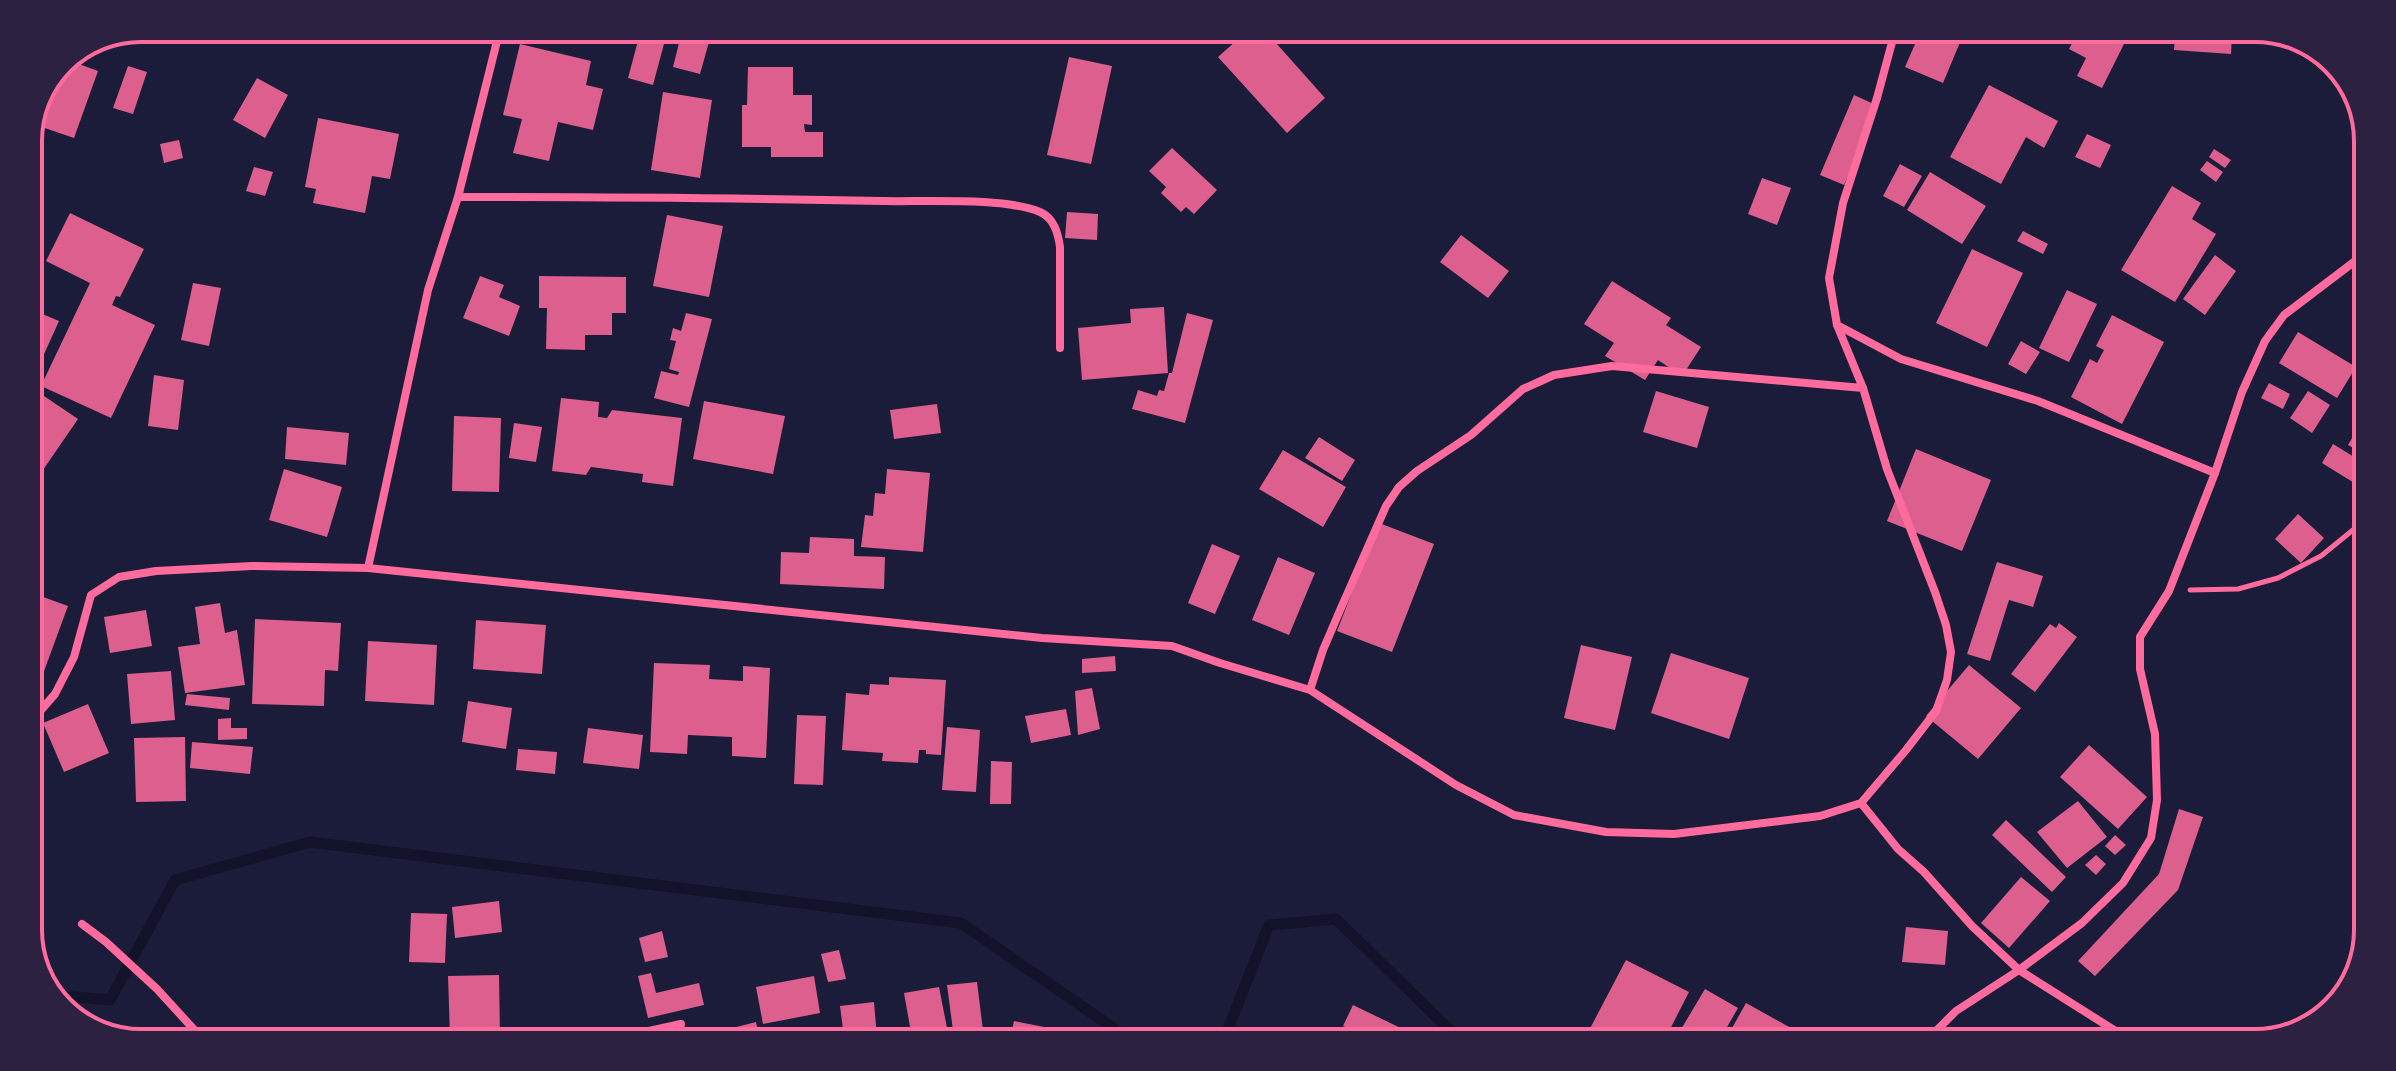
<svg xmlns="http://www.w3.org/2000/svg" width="2396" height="1071" font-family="Ubuntu,sans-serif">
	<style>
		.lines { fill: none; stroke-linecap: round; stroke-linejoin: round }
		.stream { stroke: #12122b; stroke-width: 11 }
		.building { fill: #dd5f8e }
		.path { stroke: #ff6b9d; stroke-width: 5 }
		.minor { stroke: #ff6b9d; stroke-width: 8 }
		.rim { fill: none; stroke: #ff6b9d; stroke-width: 4 }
	</style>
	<rect width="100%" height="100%" fill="#1b1b3a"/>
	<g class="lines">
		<path class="stream" d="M50,995L110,1000L175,880L310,842L961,923L1128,1038
			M1224,1039L1269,925L1336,919L1460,1040"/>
	</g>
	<path class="building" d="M1246,32L1267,33L1325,98L1287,133L1218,57Z
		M681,35L709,42L700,74L673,67Z
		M1919,35H1950L1961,40L1943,83L1905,67Z
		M2076,36H2128L2102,88L2077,76L2086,58L2069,49Z
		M2175,36H2232L2231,54L2174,50Z
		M639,37L664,44L653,85L628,78Z
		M520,44L591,61L586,85L603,89L593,130L558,122L549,161L513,153L522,119L503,115Z
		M1069,57L1112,66L1091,164L1047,155Z
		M65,59L98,71L74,138L33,124L61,61Z
		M128,66L147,72L133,114L113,108Z
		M748,67H793V95H812V125L804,124L805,132H823V157H771V147H742V105H747Z
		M257,78L288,95L265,138L233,120Z
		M1989,85L2058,121L2044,148L2026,137L2001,184L1950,157Z
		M663,92L712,100L700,178L651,170Z
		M1854,95L1878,106L1844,185L1820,175Z
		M318,118L399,134L390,179L372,176L365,213L313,203L316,189L305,187Z
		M2087,134L2111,145L2100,168L2075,157Z
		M179,140L183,158L164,163L160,144Z
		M1172,148L1217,190L1194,214L1186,207L1181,212L1161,193L1166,187L1149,171Z
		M2214,149L2231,160L2225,168L2209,157Z
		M2207,161L2223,172L2216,182L2200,170Z
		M1900,164L1922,176L1904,207L1883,196Z
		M254,167L273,172L265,196L246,191Z
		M1930,172L1986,206L1962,244L1907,210Z
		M1762,178L1791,188L1777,225L1748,214Z
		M2172,186L2201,203L2192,219L2216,234L2175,302L2121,270Z
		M1067,212L1098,214L1097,240L1065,238Z
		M70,213L144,249L120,297L116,296L112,305L155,325L111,418L41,386L90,283L46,261Z
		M667,215L723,226L709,297L653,286Z
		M2023,231L2048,244L2043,254L2017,241Z
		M1461,235L1509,271L1488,298L1440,262Z
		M1972,249L2023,273L1987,347L1936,323Z
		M2215,255L2236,271L2205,315L2183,299Z
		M480,276L504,285L499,297L520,306L509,336L463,318Z
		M539,276L626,277V313H612V335H585V350L546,349L547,308H539Z
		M1612,281L1671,318L1666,325L1701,347L1682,376L1658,360L1645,380L1605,356L1614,343L1584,324Z
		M193,283L221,288L209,346L181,340Z
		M2067,290L2097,304L2069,362L2039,348Z
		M1164,307L1168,373L1082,380L1078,328L1131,323L1130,309Z
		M28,308L59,321L36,372L28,369Z
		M686,313L712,319L689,407L654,398L661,371L678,375L679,372L669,369L676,341L670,340L673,328L681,331Z
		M1187,313L1213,320L1185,423L1132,409L1138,390L1157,396L1159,390L1164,391L1169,373H1172Z
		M2112,315L2164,342L2122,424L2071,397L2090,359L2097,363L2104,350L2096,346Z
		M2298,332L2356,367L2337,398L2279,363Z
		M2021,341L2040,352L2026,374L2008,364Z
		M154,375L184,380L178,430L148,426Z
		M2269,383L2290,394L2283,409L2261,398Z
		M1656,391L1709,407L1697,448L1643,432Z
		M2308,391L2330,405L2312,433L2290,418Z
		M41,394L78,419L43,470L28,461V412Z
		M561,398L599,402L598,417L607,418L612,410L682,418L673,486L642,482L643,474L591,467L586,475L552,471Z
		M704,401L785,416L773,474L693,459Z
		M937,404L941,433L894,439L890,410Z
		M454,416L501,418L499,492L452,491Z
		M2365,416V454L2348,445Z
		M514,423L542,427L536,462L509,458Z
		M287,427L349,433L346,465L285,459Z
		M1319,437L1355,460L1342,481L1305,458Z
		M2333,444L2364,463V489L2322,463Z
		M1916,449L1991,480L1962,551L1887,521Z
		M1283,450L1346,487L1323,527L1259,489Z
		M284,469L342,487L327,537L269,520Z
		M887,469L930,473L923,552L861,547L865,515L873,516L875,493L885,494Z
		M28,495L39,499L29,528H28Z
		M2298,514L2324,538L2301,563L2275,539Z
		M1379,523L1434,544L1392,652L1337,631Z
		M810,537L854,539V556L885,557L884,589L780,584L781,552L809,553Z
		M1212,544L1240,556L1215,614L1188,603Z
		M1278,557L1315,573L1289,635L1252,620Z
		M1997,562L2043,576L2033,607L2009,600L1990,661L1967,654Z
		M35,594L68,606L29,712L28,611Z
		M220,603L225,633L237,630L245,685L185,693L178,647L200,644L195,607Z
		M146,610L152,646L110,653L104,617Z
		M255,619L341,623L338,671L325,670L324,706L252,704Z
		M476,620L546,625L542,674L473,669Z
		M2059,623L2077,637L2035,692L2011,674L2050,624L2056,628Z
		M368,641L437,645L434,705L365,701Z
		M1581,645L1632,657L1615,730L1564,718Z
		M1671,653L1749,678L1729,739L1651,713Z
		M1115,656L1116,671L1082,673V659Z
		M654,663L710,665L709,679L743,681V666L770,668L766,758L732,756V737L688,735L687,754L650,752Z
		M1969,665L2021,708L1978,759L1926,716Z
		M171,671L175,720L131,724L127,674Z
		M889,677L946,680L941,755L926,754V750H919L918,763L882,761L883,753L842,750L846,693L869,695L870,684L889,685Z
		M1092,688L1100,729L1078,735L1075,691Z
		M187,694L230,698L229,710L185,705Z
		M468,701L512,708L506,749L462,742Z
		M88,704L109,753L64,772L43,723Z
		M1066,709L1071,735L1031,743L1025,716Z
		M797,715L826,716L823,785L794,784Z
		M231,718V728H247V739L218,740V719Z
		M947,727L980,730L976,792L942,790Z
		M588,728L643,735L639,769L583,763Z
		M185,737L186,801L136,802L134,738Z
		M192,742L253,747L250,774L190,768Z
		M2089,745L2147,797L2118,829L2060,777Z
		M518,749L557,752L555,774L516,770Z
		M991,761L1012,762L1011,804H990Z
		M2078,801L2107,837L2067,868L2037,832Z
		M2179,809L2203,817L2178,890L2095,976L2078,961L2159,874Z
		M2006,820L2066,877L2052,892L1992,835Z
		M2115,835L2126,845L2115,855L2105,846Z
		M2096,855L2106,864L2096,875L2085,865Z
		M2021,877L2050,901L2009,948L1981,923Z
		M499,901L502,932L455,938L452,907Z
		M411,913L447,914L445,963L409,962Z
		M1906,927L1948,931L1945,965L1902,962Z
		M662,931L668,957L645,962L639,938Z
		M839,950L846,979L828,982L821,954Z
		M1626,960L1689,992L1664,1041L1589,1040L1585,1038Z
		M651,973L656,993L699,983L704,1005L648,1018L638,976Z
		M499,975L500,1036H450L448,976Z
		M814,976L820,1013L763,1024L756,987Z
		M977,982L984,1038H954L947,985Z
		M939,987L949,1038H912L904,993Z
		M1705,989L1738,1008L1719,1041H1674Z
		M874,1002L877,1037H844L840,1006Z
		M1746,1003L1809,1038L1808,1041H1733L1727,1037Z
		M1353,1005L1413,1034L1410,1040L1371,1039L1343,1026Z
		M1014,1021L1060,1030L1058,1038H1010Z
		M756,1022L759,1037H701V1036Z"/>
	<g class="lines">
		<path class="path" d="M2190,590L2238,589L2278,578L2321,556L2364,521"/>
		<path class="minor" d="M458,197C600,197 742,198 883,201C924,202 1005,197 1040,212C1054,218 1058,233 1060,247V348
			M1837,325L1901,359L2038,401L2215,473
			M368,568L428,290L458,197L500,29
			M1310,690L1323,650L1341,608L1386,506L1399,487L1417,471L1471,435L1523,389L1554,375L1612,366L1863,388
			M28,725L55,694L74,657L91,595L119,577L156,571L252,566L368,568L1042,638L1172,646L1220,663L1310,690L1456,785L1514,815L1606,832L1674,834L1820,816L1861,803L1906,750L1936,711L1947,680L1951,652L1946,625L1935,592L1887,469L1863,388L1837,325L1829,278L1843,203L1877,98L1894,35
			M1861,803L1898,849L1924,872L1972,926L2019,970L2082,923L2123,883L2151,838L2157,800L2155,734L2140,669V637L2169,591L2215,473L2242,392L2265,341L2284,315L2367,252
			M82,924L106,942L157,989L199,1035
			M626,1036L681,1024
			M1925,1042L1956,1011L2019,970L2133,1042"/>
	</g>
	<path d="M0 0H2396V1071H0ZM141 42H2255A99 99 0 0 1 2354 141V930A99 99 0 0 1 2255 1029H141A99 99 0 0 1 42 930V141A99 99 0 0 1 141 42Z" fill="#2d2142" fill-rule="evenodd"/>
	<path class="rim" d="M141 42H2255A99 99 0 0 1 2354 141V930A99 99 0 0 1 2255 1029H141A99 99 0 0 1 42 930V141A99 99 0 0 1 141 42Z"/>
</svg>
